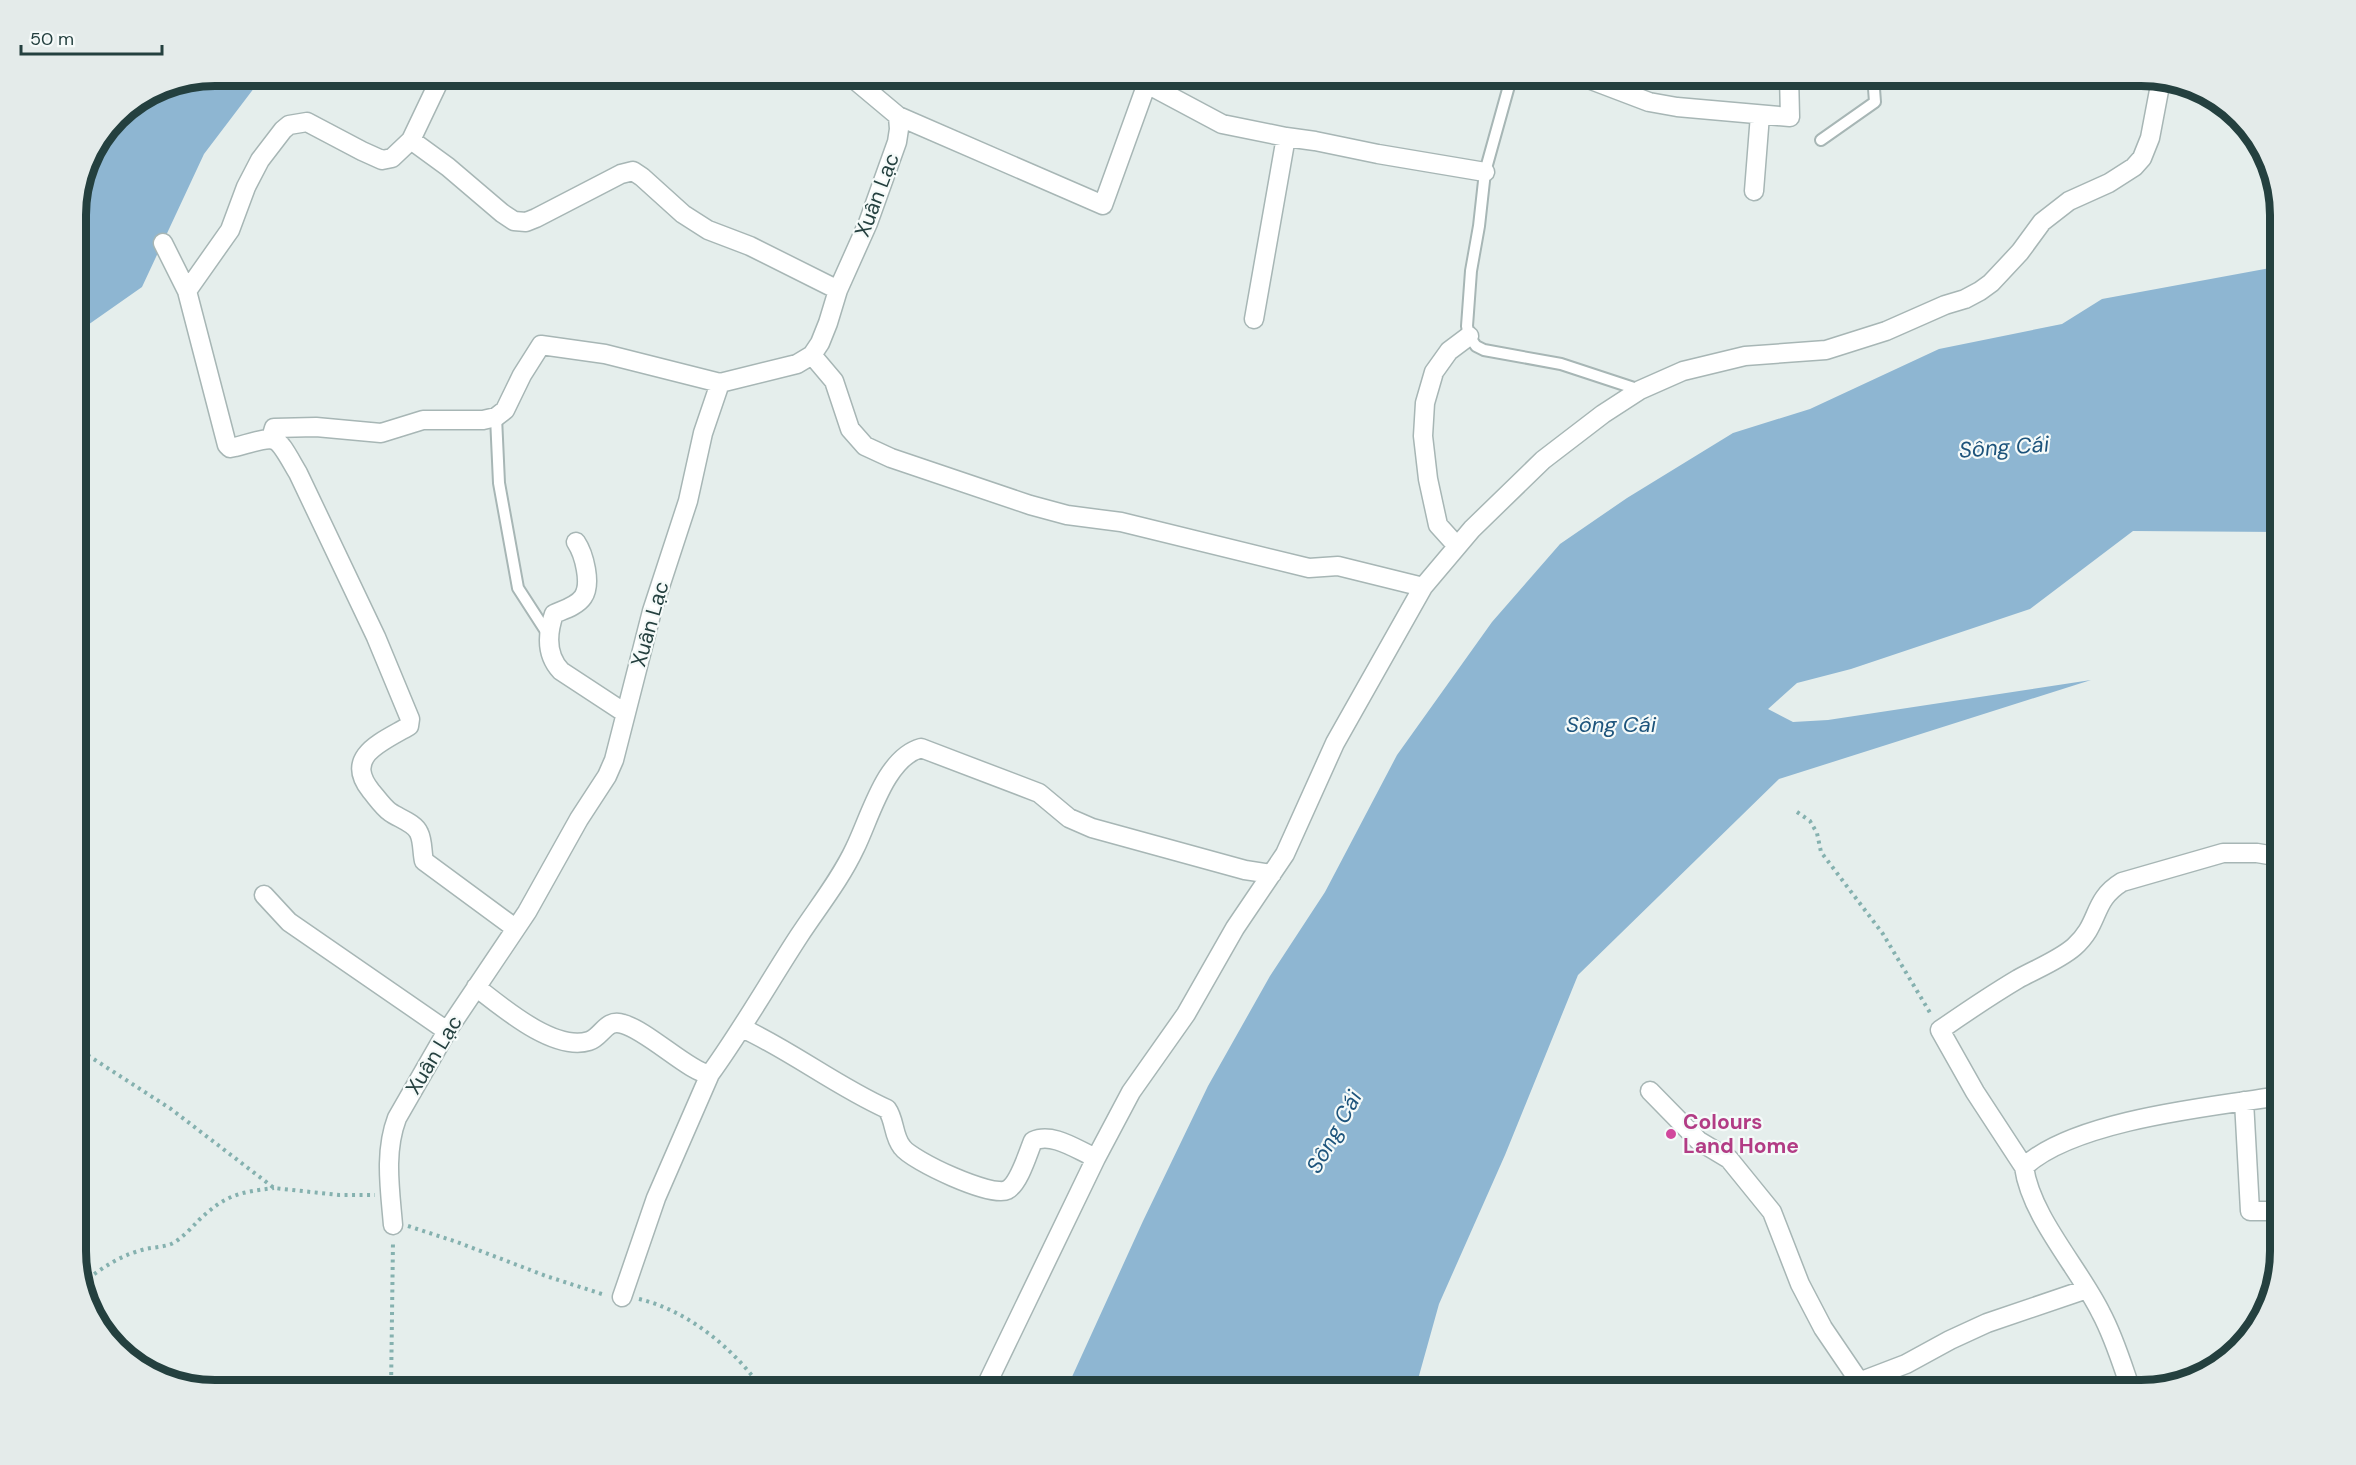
<svg xmlns="http://www.w3.org/2000/svg" width="2356" height="1465" font-family="'DM Sans',sans-serif">
	<style>
		.water { fill: #8eb6d2 }
		.lines { fill: none; stroke-linecap: round; stroke-linejoin: round }
		.lane-casing { stroke: #a7b6b5; stroke-width: 14 }
		.street-casing { stroke: #a7b6b5; stroke-width: 21 }
		.path { stroke: #85b1af; stroke-width: 4; stroke-dasharray: 3 4.5; stroke-linecap: butt }
		.lane { stroke: #fff; stroke-width: 10 }
		.street { stroke: #fff; stroke-width: 18 }
		.hotel-dot { fill: #d1479c; stroke: #f5faf9; stroke-width: 2 }
		.labels { text-anchor: middle; dominant-baseline: central; stroke-width: 4.5; stroke-linejoin: round; paint-order: stroke }
		.street-label { font-size: 21px; fill: #24403f; stroke: #f5faf9 }
		.hotel-label { font-size: 21px; font-weight: bold; fill: #b23c85; stroke: #f5faf9; text-anchor: start }
		.water-label { font-size: 22px; font-style: italic; fill: #1d547c; stroke: #f5faf9 }
		.rim { fill: none; stroke: #24403f; stroke-width: 8 }
	</style>
	<rect width="100%" height="100%" fill="#e5eeec"/>
	<path class="water" d="M215,75H264L204,154L142,287L75,334V206L89,153L116,116L162,86Z
		M2281,266V532L2133,531L2030,609L1851,669L1797,683L1768,709L1793,722L1828,720L2091,680L1779,779L1578,975L1505,1155L1439,1304L1415,1390H1066L1143,1221L1208,1086L1270,976L1325,892L1397,755L1492,622L1560,544L1627,498L1733,433L1810,409L1939,349L2062,324L2102,299Z"/>
	<g class="lines">
		<g class="lane-casing">
			<path id="lane" d="M1512,75L1485,172L1479,226L1471,271L1467,326L1469,336L1476,346L1484,350L1561,364L1640,390
				M1821,140L1875,102L1873,75
				M496,417L499,483L518,588L549,636"/>
		</g>
		<g class="street-casing">
			<path id="street" d="M1578,75L1649,102L1677,107L1790,117L1789,75
				M2134,75L2148,77
				M1147,84L1222,124L1286,137L1315,141L1378,154L1485,172
				M898,116L1103,205L1150,75
				M411,140L448,167L502,213L514,221L526,222L536,218L621,174L633,171L642,177L683,214L708,230L750,246L838,290
				M1754,191L1760,115
				M163,243L187,291L227,445L230,448L235,447C280,435 274,432 298,473L376,637L410,719L409,726C382,742 343,756 371,791C377,798 383,807 390,812C398,818 415,823 419,833C423,841 422,853 424,861L515,928
				M187,291L230,230L246,187L260,160L283,130L289,125L307,122L362,151L382,160L392,158L411,140L442,75
				M1254,319L1286,137
				M812,355L834,381L850,429L865,446L891,458L1030,505L1067,515L1121,522L1309,568L1338,566L1423,587
				M271,438L274,428L316,427L381,433L423,420H483L496,417L505,410L522,375L541,345L605,354L720,383
				M576,542C584,554 592,584 583,597C577,606 563,610 554,614C547,634 546,655 561,671L625,713
				M1457,546L1438,525L1428,479L1423,436L1425,403L1434,372L1449,351L1469,336
				M264,895L289,922L447,1031
				M476,987C502,1007 554,1052 589,1041C602,1037 606,1018 623,1024C647,1030 693,1075 710,1074C742,1030 769,982 799,936C818,907 840,880 855,848C870,818 885,758 921,748L1039,793L1069,818L1092,828L1245,870L1272,874
				M742,1028C792,1051 836,1086 887,1109C895,1120 893,1136 902,1147C912,1161 992,1198 1007,1190C1019,1184 1028,1153 1033,1141C1053,1132 1077,1150 1096,1158
				M1650,1091L1699,1141L1729,1159L1772,1212L1800,1284L1823,1328L1859,1381
				M2244,1101L2250,1211H2281
				M2024,1167L1975,1092L1940,1030C1966,1012 1991,995 2018,979C2036,969 2059,960 2074,947C2101,923 2091,901 2122,882L2223,853H2257L2281,857
				M393,1225C390,1189 384,1152 397,1118L447,1031L527,912L579,819L607,776L614,760L652,611L688,501L703,433L720,383L797,364L812,355L820,343L828,323L838,290L868,223L897,142L899,129L898,116L849,75
				M622,1297L656,1198L710,1074
				M984,1390L1096,1158L1131,1092L1186,1014L1235,928L1285,854L1335,743L1423,587L1472,529L1543,460L1603,414L1640,390L1683,371L1745,356L1826,350L1886,331L1945,305L1965,299L1980,291L1991,283L2020,252L2042,222L2069,201L2109,183L2134,167L2142,158L2150,138L2161,80
				M1838,1390L1906,1364L1950,1340L1987,1323L2087,1289
				M2131,1390C2122,1364 2114,1337 2101,1313C2079,1268 2031,1217 2024,1167C2073,1120 2214,1106 2281,1096"/>
		</g>
		<path class="path" d="M1797,812L1810,821L1817,833L1821,852L1883,934L1932,1016
			M75,1047L171,1109L274,1188L339,1195H375
			M408,1226L457,1242L546,1276L605,1295
			M82,1283C101,1269 117,1257 139,1251C149,1247 161,1248 171,1244C182,1239 191,1228 199,1220C225,1195 240,1192 274,1188
			M639,1299C689,1311 734,1349 763,1390
			M1912,1380L1917,1390
			M391,1390L393,1241"/>
		<use href="#lane" class="lane"/>
		<use href="#street" class="street"/>
	</g>
	<circle class="hotel-dot" cx="1671" cy="1134" r="6"/>
	<g class="labels">
		<g class="street-label">
			<text transform="translate(877 195) rotate(-69)">Xuân Lạc</text>
			<text transform="translate(650 624) rotate(-74)">Xuân Lạc</text>
			<text transform="translate(434 1055) rotate(-59)">Xuân Lạc</text>
		</g>
		<g class="hotel-label">
			<text x="1683" y="1122">Colours<tspan x="1683" dy="24">Land Home</tspan></text>
		</g>
		<g class="water-label">
			<text transform="translate(2004 447) rotate(-4)">Sông Cái</text>
			<text x="1611" y="724">Sông Cái</text>
			<text transform="translate(1334 1132) rotate(-61)">Sông Cái</text>
		</g>
	</g>
	<path d="M0 0H2356V1465H0ZM215 86H2141A129 129 0 0 1 2270 215V1251A129 129 0 0 1 2141 1380H215A129 129 0 0 1 86 1251V215A129 129 0 0 1 215 86Z" fill="#e4ebea" fill-rule="evenodd"/>
	<path class="rim" d="M215 86H2141A129 129 0 0 1 2270 215V1251A129 129 0 0 1 2141 1380H215A129 129 0 0 1 86 1251V215A129 129 0 0 1 215 86Z"/>
	<path d="M21 45v9h141v-9" fill="none" stroke="#24403f" stroke-width="3"/>
	<text x="30" y="45" font-size="18" fill="#24403f" stroke="#f5faf9" stroke-width="4.5" paint-order="stroke">50 m</text>
</svg>
